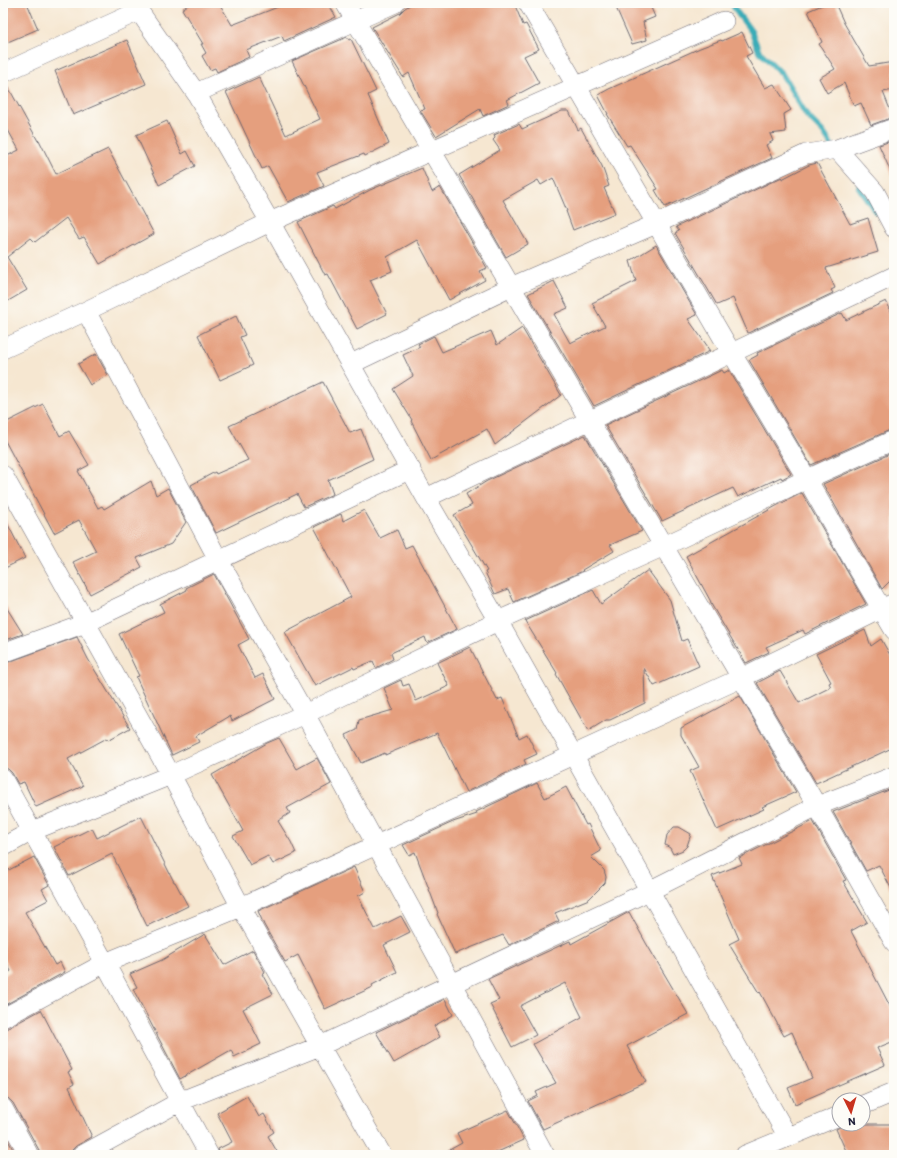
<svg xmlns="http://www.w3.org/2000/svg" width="897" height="1158" font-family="Itim,sans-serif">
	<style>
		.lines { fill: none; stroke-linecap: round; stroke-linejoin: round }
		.stream { stroke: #3bacb7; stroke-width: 6 }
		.building { fill: #e59f7e }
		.street-casing { stroke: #6c6770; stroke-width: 20 }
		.street { stroke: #fff; stroke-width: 19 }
	</style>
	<rect width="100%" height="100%" fill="#fdfcf7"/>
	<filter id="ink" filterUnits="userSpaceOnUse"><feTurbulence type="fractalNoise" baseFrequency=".025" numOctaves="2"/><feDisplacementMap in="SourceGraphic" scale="8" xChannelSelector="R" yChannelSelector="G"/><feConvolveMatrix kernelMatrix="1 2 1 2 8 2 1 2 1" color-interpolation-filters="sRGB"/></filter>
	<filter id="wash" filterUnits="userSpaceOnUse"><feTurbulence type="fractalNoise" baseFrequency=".012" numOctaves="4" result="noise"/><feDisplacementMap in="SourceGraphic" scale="16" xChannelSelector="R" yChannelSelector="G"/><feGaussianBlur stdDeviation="0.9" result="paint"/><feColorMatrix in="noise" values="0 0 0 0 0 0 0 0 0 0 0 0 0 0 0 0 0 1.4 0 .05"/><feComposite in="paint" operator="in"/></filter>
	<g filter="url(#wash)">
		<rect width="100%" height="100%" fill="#f6e7d1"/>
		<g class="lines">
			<path class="stream" d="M732,3L736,11L751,31L759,51L782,74L807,116L823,132L832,146
				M859,187L876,212"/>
		</g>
		<g id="blocks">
			<path class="building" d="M3,3H27L38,29L3,44Z
				M191,3H219L232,25L288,3H328L336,17L284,41L282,36L246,50L249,57L217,72L215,68L210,70L202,56L206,53L201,44H203L182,9Z
				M413,3H514L523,25L526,24L539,49L524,56L539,83L507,100L509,104L483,116L480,109L436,136L420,110L425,109L409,73L403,77L372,27L400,13L405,8Z
				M614,3H649L655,17L643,22L647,40L632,44Z
				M827,3H835L844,23L869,66L894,62V90L883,92L893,117L871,125L861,103L854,106L844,83L827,93L819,78L835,69L819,44L822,42L808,11Z
				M742,32L752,53L746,56L765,88L774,84L791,110L784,114L786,132L770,134L773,141L766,145L772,158L665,207L655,190L658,189L630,145L627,146L607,114H608L598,95L609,89L700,48L721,40L722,41Z
				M347,37L349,40L351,39L376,91L368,95L389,144L365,156L364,154L317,172L324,186L288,202L268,166L262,169L226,92L259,77L286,135L320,119L292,61Z
				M127,40L146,84L73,115L55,71Z
				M6,83L38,141L39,140L56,174L108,149L154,234L100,264L84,237L79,239L66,218L35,242L31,238L7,257L27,290L3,304V158L19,150L3,121V84Z
				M562,111H569L578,130L581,128L602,166L609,186L604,188L615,213L573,230L566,211H567L553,178L541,185L538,180L503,200L528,244L506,257L459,175L500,150L493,140L495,138L494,135L519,124L522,129Z
				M167,121L182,154L187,151L195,166L159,185L136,135Z
				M894,140V179L879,145Z
				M817,163L850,224L868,218L878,252L826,268L835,288L831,290L833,293L748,333L733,298L717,305L675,233L679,231L676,227L782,177V179L809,165Z
				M422,168L432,192L440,187L487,268L480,271L485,280L449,300L417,240L387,257L392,271L370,280L387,314L357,329L328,274L325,275L298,222L333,206L335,209L370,190Z
				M656,245L697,315L688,319L708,347H707L710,351L594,406L528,294L554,281L568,308L554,314L570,343L605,326L592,303L636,281L630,261Z
				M886,301L894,317V429L890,430L811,465L749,360L758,355L757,353L842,313L846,320Z
				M236,316L245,335L240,337L253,365L220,380L198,335Z
				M522,328L561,395L495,445L487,429L431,460L411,421L412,420L393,389L413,376L403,355L420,347L418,344L434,336L442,352L491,331L497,345Z
				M96,354L108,375L90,385L78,364Z
				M722,370L724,373L729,370L791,474L782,479L781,477L738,497L733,488L662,521L605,425Z
				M323,382L350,433L361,429L373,459L328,480L333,494L304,507L297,494L216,533L191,485L215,472L216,474L248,460L229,426Z
				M43,404L60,436L69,431L89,465L78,471L98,508L102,506L104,509L151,481L156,495L168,488L186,522L171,544L137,558L142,567L90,594L73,562L96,551L79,520L54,533L3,437V424Z
				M585,435L642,531L610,545L614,551L582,570L583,571L514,602L508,589L495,594L485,572L487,571L454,515L472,505L466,494L487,481Z
				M894,452V577L882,589L823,484Z
				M802,493L866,604L805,634L803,630L766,647L769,652L746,663L718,616L710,602H711L686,556L778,505Z
				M364,510L380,538L397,530L405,548L412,545L457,629L427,643L425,637L391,653L393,659L376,668L373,661L354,669L353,667L315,686L285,632L351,597L314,527L341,514L343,521Z
				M3,515L25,558L3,569Z
				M648,570L670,600L682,641L687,639L699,666L654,686L644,668L645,703L610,720H606L588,731L556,674L557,673L525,621L593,590L601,604Z
				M214,574L249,639L238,645L255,678L263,674L275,699L232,721L230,716L196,736L199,742L172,755L136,677L139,676L119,634L164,612L160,604L187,590L186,588Z
				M3,602L23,634L3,641Z
				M865,630L871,646L881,639L894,662V747L816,783L757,683L780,671L799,703L831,687L829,683L831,682L816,654Z
				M77,637L88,659L130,728L108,740L107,738L68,759L83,786L36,807L24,782L18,784L12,773L8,769L3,768V664Z
				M470,647L497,700L502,698L519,738L527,734L537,754L524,760L526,764L466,792L437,733L385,755V753L361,763L346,735L357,730L359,720L393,710L384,688L401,680L403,686L409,684L416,701L449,686L437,663Z
				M740,696L796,792L762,807L764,809L717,830L690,771L699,767L681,735V728Z
				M279,738L297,769L317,758L331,784L287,808L290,813L278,821L291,842L296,853L273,864L268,856L250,865L233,836L243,831L212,775L267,743Z
				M537,783L545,798L566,787L586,825L588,824L601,851L591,857L604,870L606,877L605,883L589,899L555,913L559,921L509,945L503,935L455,954L437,914L438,913L415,852L409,855L403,845L453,822L477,814L476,812Z
				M894,788V894L879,865L866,871L833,812Z
				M141,816L174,882H175L188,906L147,926L112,854L69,876L54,847L92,828L97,838Z
				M813,821L846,880L843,881L867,922L851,931L894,1014V1041L877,1048L885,1065L795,1104L788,1088L812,1078L792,1032L784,1036L760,992L759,993L729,944L739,939L712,876L742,864L739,858Z
				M674,827H679L691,834L687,846L683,850L673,854L670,848L665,845L667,835Z
				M34,857L49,885L42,889L48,900L25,912L55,965L60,962L65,972L3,1006V976L11,971L3,957V873Z
				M354,867L365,892L358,896L375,929L401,916L410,932L384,945L397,972L372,985L373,987L325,1009L298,955L285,962L264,925L258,911Z
				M629,912L646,943L688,1014L627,1046L646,1082L543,1129L528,1101L538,1096L536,1092L556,1083L533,1044L582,1017L565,983L520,1006L536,1035L512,1047L490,1004L499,1000L488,979L570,941L571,944Z
				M205,934L224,965L253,950L265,972L262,974L273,994L243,1009L261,1044L234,1057L231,1050L180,1079L133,989L137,987L130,974L162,960Z
				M445,999L453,1015L434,1026L440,1037L394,1063L376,1032Z
				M41,1010L72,1070L68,1072L74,1084L69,1087L92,1137L76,1146L72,1150L71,1155H40L39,1150L13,1103L8,1098L3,1097V1029L8,1028Z
				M247,1096L259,1117L264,1114L274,1132L268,1136L279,1155H220L218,1149L232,1142L217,1113Z
				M508,1110L524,1140L491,1155H440L462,1143L457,1133Z
				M846,1124H894V1155H848L836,1129Z
				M3,1131L16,1155H3Z"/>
		</g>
	</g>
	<g filter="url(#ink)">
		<use href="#blocks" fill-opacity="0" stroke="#6c6770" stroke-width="1"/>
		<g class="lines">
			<g class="street-casing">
				<path id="street" d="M136,3L139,11L196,93L270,222L426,498L498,621L788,1137
					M345,3L589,420L817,806L894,942
					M528,3L731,352L807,479L854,562L894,630
					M3,73L139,11
					M196,93L395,3
					M837,149L875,192L894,228
					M86,311L219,561L305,714L545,1155
					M3,349L86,311L270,222L724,21
					M351,364L511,287L656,224L806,154L837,149L894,128
					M3,475L171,775L241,907L382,1155
					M426,498L894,276
					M3,653L85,623L411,469
					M3,779L105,963L209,1155
					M3,847L32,831L171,775L305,714L498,621L664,546L807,479L894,440
					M3,1018L105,963L241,907L741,678L894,603
					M863,1105L894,1092
					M3,1108L29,1155
					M82,1155L181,1101L320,1046L649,891L817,806L894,776
					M745,1155L839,1116"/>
			</g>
			<use href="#street" class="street"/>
		</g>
	</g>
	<rect width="897" height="1158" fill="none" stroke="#fdfcf7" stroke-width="16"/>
	<g transform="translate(851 1112) rotate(175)"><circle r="19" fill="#fdfcf7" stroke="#a5a5ac"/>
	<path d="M0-3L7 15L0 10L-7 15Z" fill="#c8321e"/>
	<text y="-6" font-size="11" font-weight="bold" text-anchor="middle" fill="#22223b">N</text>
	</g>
</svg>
